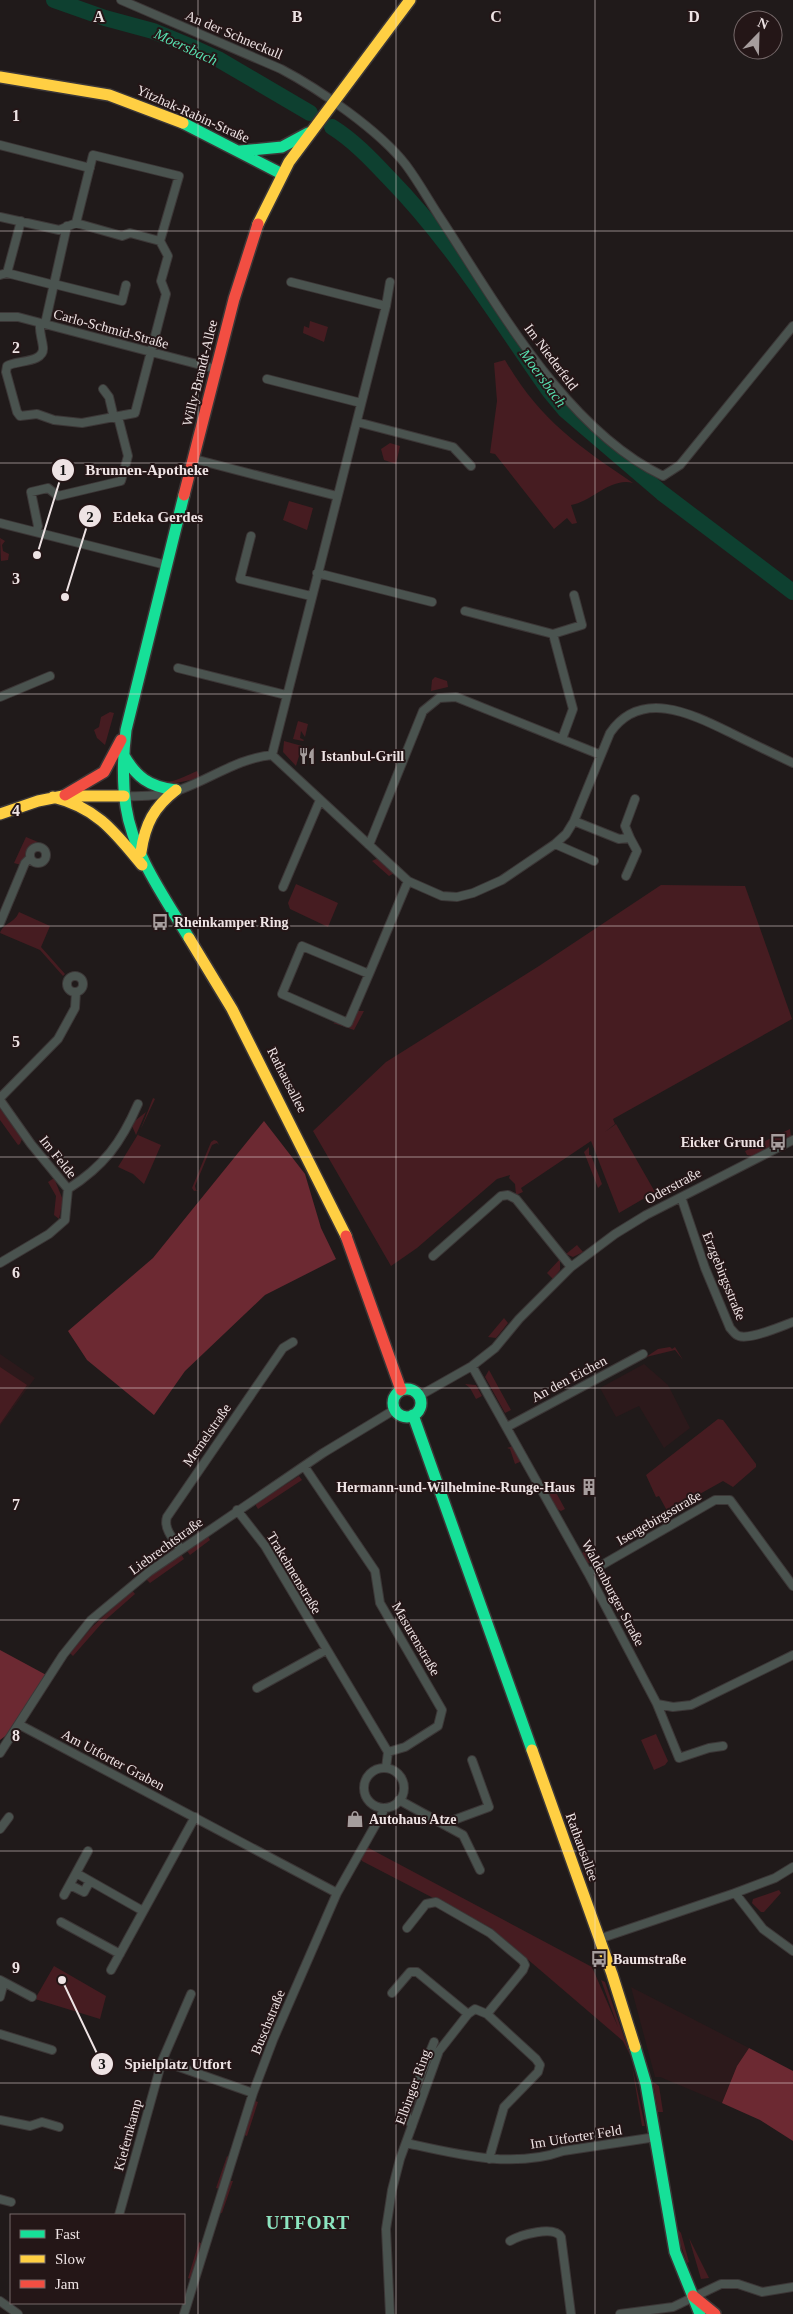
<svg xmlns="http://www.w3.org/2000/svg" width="793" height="2314" font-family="Georgia,serif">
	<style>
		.built { fill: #2c191b }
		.green { fill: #461c21 }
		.forest { fill: #6c2932 }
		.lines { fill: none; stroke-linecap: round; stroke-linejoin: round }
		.river { stroke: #0e4030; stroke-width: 16 }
		.street-casing { stroke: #3c3737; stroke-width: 10 }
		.fast-casing { stroke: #3c3737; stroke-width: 14 }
		.slow-casing { stroke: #3c3737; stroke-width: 14 }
		.jam-casing { stroke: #3c3737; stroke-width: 14 }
		.street { stroke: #4a534f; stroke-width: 8 }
		.fast { stroke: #16e098; stroke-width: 11 }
		.slow { stroke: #ffcf43; stroke-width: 11 }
		.jam { stroke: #f24e42; stroke-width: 11 }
		.grid { fill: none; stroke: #eee3e4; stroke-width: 1; stroke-opacity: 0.55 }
		.labels { text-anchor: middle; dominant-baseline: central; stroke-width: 4; stroke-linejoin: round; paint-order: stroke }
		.street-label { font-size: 14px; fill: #eee3e4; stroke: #241617 }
		.poi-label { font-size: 14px; font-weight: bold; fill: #eee3e4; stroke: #241617; text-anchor: start }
		.water-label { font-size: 15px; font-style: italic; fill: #57dfaf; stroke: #241617 }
		.district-label { font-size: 19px; font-weight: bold; letter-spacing: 1px; fill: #8ce4c0; stroke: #241617 }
		.grid-label { font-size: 16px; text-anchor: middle; font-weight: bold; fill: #eee3e4; stroke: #241617; stroke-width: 4; stroke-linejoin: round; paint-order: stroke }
		.leader { fill: none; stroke: #eee3e4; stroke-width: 2 }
		.callout-dot { fill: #eee3e4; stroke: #241617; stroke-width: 2 }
		.mark-label { font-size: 15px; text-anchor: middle; font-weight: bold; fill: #111 }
		.callout-label { font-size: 15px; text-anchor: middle; font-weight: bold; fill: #eee3e4; stroke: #241617; stroke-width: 4; stroke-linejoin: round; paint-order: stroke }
	</style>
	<rect width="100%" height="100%" fill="#201a1a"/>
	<path class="built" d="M0,1354L35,1378L0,1426Z
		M644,1364L668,1385L690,1428L664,1448L639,1406L616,1417L600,1388Z
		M631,1987L749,2048L737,2066L722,2103L660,2077H655Z"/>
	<path class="green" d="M310,321L328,327L324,342L303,333L304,326L309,328Z
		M505,360C539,419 578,446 633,483C610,477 592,502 571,505L577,523L572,524L567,518L554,529L495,454L490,453L497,401L494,363Z
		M390,443L400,446L396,464L384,460L381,449Z
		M289,501L313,508L307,530L283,520Z
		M0,538L5,541L2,545L3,551L9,554L8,560L1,561Z
		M435,677L447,681L448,687L431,691L432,680Z
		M110,712L114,713L105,745L97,738L94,730L99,727L101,717Z
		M298,721L308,724L305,737L301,731L300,738L304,740L303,741L293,739Z
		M284,741L302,746L296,766L283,752Z
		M197,771L200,778L162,786L146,776C170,786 174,781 197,771Z
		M26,837L38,842L30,846L21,865L14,863Z
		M380,857L396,872L389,876L372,861Z
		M296,884L338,903L328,927L290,909L288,903Z
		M661,885L745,886L792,1019L613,1119L615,1124L605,1132L616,1124L655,1192L619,1213L591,1141L521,1188L523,1192L516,1195L515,1184L509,1178L510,1175L497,1179L417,1248L391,1266L313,1131L386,1062L539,966Z
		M19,912L50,926L41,947L65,974L63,976L40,950L0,933C4,922 14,924 19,912Z
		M356,1011H364L354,1030L333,1023L347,1019Z
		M153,1098L155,1099L138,1135L161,1145L144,1184L133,1174L118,1167L140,1131Z
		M0,1108L22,1139L20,1144L18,1145L0,1120Z
		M146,1112L136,1135L132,1126L136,1120Z
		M790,1129L791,1137L752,1156L747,1155L745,1151L756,1146L757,1149L760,1147L759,1144Z
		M214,1140L217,1141L219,1145L217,1143L212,1145L195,1186L196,1190H199L194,1191L192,1188L211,1142Z
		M589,1147V1155H591L602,1184L598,1188L584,1152Z
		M54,1178L63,1200L59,1219L54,1215L56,1196L48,1182Z
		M577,1245L583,1252L573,1257L566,1254Z
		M560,1259V1270L553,1279L547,1273Z
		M504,1318L508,1323L496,1338L488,1337Z
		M670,1347L672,1349L675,1347L683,1360L675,1350L646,1357L658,1349Z
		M0,1367L27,1385L0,1424Z
		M489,1370L511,1410L505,1413L485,1377Z
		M465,1384L476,1385L482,1396L476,1399L470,1388L465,1384L440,1402Z
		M718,1419L723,1420L756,1464V1467L733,1487L723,1481L673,1509L671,1518L659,1496L656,1497L646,1475Z
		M513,1446L522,1461L515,1464L510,1449L507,1448Z
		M299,1476L302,1480L258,1509L255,1504Z
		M552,1485L565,1509L561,1511L557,1509L546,1490Z
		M208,1536L210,1540L190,1555L187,1551Z
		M587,1549L593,1561L592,1564L586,1562L581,1554Z
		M181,1554L184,1559L150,1583L146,1579Z
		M132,1590L135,1594L102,1623L73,1656L70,1653L92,1627Z
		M656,1734L668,1761L665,1765L654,1770L641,1740Z
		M363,1845L592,1967L618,2027L601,1980L605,1982L631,2057L623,2041L491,1928L362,1861L358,1853Z
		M779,1890L781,1893L764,1912H761L752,1903L753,1899Z
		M54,1966L106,1996L100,2019L35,1999Z
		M632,2066L645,2126H642Z
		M653,2082L659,2086L663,2112H658Z
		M255,2101L258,2102L247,2136L244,2135Z
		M227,2156L229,2157L219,2189L216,2188Z
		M230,2181H233L222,2213H220Z
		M674,2225L681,2233L689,2262L687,2263Z
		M689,2238L709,2278L701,2279Z
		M199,2242L202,2244L191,2279L188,2278Z"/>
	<path class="forest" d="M264,1121L305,1174L321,1228L336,1259L265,1295L185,1371L154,1415L87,1360L68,1331L153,1258Z
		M0,1650L50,1677L20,1725L0,1740Z
		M749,2048L793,2071V2141L760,2120L722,2103L737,2066Z"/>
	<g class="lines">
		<path class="river" d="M54,0L105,18L153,31L194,48L218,59L310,113
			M332,127C353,140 371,159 388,177C451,241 498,318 550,392L565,410L662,493L793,592"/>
		<g class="street-casing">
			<path id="street" d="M121,0L281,69C319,89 380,131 406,165C418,181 428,199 439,216C497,304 565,429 663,476L680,465L793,326
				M0,145L90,168
				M0,217L59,230L76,223L122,236L130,233L160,241
				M7,273L54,285
				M0,275L7,273L21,221
				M291,282L386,306
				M54,284L122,301L126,285
				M0,317H18L216,369
				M40,323C39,332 42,338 43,347C45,363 17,360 7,366L6,372L17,412L20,416L37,414L54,420L82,423L135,413L166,294L161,281L168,256L160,241L179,176L93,155L76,223
				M45,324L67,226
				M267,379L361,403
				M103,389L109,397L114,418
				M357,422L453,447L471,466
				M194,459L337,496
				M0,523L166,565
				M36,532L38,526L31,492L48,488L58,496L121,481L128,456L118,417
				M251,536L240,579L311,596
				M317,573L432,602
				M465,611L553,634L573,709L562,739
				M553,634L582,625L574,595
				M178,668L286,695
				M0,697L50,676
				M272,755L386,306L390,282
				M124,796C144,797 163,796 182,789C212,778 239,758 272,755L408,881L442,896L457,897L473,893L502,880L555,844L566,834L574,821L610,733C641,688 692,714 731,733C751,743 772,753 793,763
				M574,821L619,839L630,838L637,851L626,876
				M630,838L625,826L635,799
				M555,844L594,861
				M369,845L423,711L439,698L456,697L601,755
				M30 855a8 8 0 1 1 16 0a8 8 0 1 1-16 0Z
				M283,887L320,800
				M0,923L25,863L30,858
				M369,974L348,1023L282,994L302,946L369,974L408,881
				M67 984a8 8 0 1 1 16 0a8 8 0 1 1-16 0Z
				M0,1098L58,1039L75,1008L76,992
				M0,1100L31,1144L68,1189L65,1220L49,1234L0,1263
				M68,1189C104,1166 121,1143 138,1104
				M681,1197L705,1268L730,1328C733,1331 735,1335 739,1336C750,1340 782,1326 793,1322
				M433,1256L501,1196L508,1195L516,1199L571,1267
				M472,1366L588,1573L657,1704L673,1707L691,1705L793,1655
				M419,1396L472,1366L495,1348L519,1319L571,1267L615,1234L646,1215L793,1140
				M507,1427L643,1354
				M304,1466L375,1571L380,1603L442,1710L438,1726L405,1747L388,1752
				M237,1510L265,1546L388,1752L386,1768
				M181,1549C174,1540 163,1529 167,1517L283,1348L293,1342
				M588,1573L715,1500H730L793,1586
				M257,1688L326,1650
				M657,1704L679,1758L709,1748L723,1746
				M20,1725L337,1893
				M0,1753L63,1655L91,1620L150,1571L323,1453L394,1410
				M364 1788a20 20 0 1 1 40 0a20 20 0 1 1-40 0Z
				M399,1800L463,1835L480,1870
				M448,1827L451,1821L489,1807L472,1760
				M0,1829L9,1817
				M76,1873L143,1911
				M70,1885L84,1892L90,1881
				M735,1893L763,1929L793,1951
				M64,1895L88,1851
				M61,1922L120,1954
				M407,1928L426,1904L436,1902L490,1933L523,1961L525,1965L523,1970L487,2014
				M599,1939L735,1893L775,1878L793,1867
				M111,1970L195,1817
				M0,1980L32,1997
				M392,1993L410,1972H417L468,2014
				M191,1994L162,2061L253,2093
				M0,1997L4,1982
				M0,2034L52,2050
				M0,2120L30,2126L42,2122L59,2127
				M412,2126L406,2114L407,2109L434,2042
				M406,2143C456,2154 513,2169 563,2151L656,2137
				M0,2199L11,2202
				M119,2215L162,2061
				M510,2241C520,2235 554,2225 561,2237L571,2314
				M0,2301L18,2314
				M184,2314L253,2093L273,2040L337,1893L385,1808
				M390,2314L386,2229L392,2190L400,2159L439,2051L468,2014L475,2009L487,2014L536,2059L540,2065L538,2072L504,2107L489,2159
				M620,2314L673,2307L721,2284H738L762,2292L793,2287"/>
		</g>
		<g class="fast-casing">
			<path id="fast" d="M183,123L282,174
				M240,151L282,147L308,133
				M184,495L126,730C123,755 122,781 126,807C133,854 165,898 189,938
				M123,754C136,777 149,787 176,790
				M393 1403a14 14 0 1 1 28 0a14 14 0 1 1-28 0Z
				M413,1415L532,1750
				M635,2047L646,2084L675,2252L700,2314"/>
		</g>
		<g class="slow-casing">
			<path id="slow" d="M0,77L109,95L183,123
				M258,224L289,162L410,0
				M53,797C97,808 114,831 142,865
				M0,814L38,801L63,796H124
				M141,852C145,824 154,807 176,790
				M189,938L232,1009L346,1236
				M532,1750L612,1974L635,2047"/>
		</g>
		<g class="jam-casing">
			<path id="jam" d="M184,495L234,299L258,224
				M65,795L104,772L121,740
				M346,1236L401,1390
				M693,2296L715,2314"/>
		</g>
		<use href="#street" class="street"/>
		<use href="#fast" class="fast"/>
		<use href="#slow" class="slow"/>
		<use href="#jam" class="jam"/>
	</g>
	<path class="grid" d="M198,0V2314M396,0V2314M595,0V2314M0,231H793M0,463H793M0,694H793M0,926H793M0,1157H793M0,1388H793M0,1620H793M0,1851H793M0,2083H793"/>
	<defs>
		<g id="restaurant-bare" transform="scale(1.35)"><path d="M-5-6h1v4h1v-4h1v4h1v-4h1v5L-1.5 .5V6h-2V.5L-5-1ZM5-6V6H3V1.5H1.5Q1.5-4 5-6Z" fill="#a69d9d" stroke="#241617" stroke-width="2.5" paint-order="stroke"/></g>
		<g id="bus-bare" transform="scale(1.35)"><path d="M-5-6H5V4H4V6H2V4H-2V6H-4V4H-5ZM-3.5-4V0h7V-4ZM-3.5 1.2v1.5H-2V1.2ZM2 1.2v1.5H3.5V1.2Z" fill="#a69d9d" stroke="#241617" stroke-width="2.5" paint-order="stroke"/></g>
		<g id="building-bare" transform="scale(1.35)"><path d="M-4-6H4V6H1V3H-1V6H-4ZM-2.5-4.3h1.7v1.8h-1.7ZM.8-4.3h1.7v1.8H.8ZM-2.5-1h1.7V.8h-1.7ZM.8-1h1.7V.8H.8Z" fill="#a69d9d" stroke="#241617" stroke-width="2.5" paint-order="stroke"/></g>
		<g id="shop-bare" transform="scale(1.35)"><path d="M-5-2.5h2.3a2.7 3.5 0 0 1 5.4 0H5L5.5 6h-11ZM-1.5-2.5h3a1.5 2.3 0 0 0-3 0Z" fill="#a69d9d" stroke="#241617" stroke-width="2.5" paint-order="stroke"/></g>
	</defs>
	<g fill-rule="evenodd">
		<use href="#restaurant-bare" x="307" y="756"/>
		<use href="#bus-bare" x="160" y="922"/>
		<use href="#bus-bare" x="778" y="1142"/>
		<use href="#building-bare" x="589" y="1487"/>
		<use href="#shop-bare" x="355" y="1819"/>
		<use href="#bus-bare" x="599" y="1959"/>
	</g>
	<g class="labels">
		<g class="street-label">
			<text transform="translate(234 35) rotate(23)">An der Schneckull</text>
			<text transform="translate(193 114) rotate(24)">Yitzhak-Rabin-Straße</text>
			<text transform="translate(111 329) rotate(15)">Carlo-Schmid-Straße</text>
			<text transform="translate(551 357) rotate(53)">Im Niederfeld</text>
			<text transform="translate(200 373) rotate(-76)">Willy-Brandt-Allee</text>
			<text transform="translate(287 1080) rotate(63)">Rathausallee</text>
			<text transform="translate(58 1157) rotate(51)">Im Felde</text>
			<text transform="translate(673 1186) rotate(-28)">Oderstraße</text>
			<text transform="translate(724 1276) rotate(68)">Erzgebirgsstraße</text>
			<text transform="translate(569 1379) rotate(-28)">An den Eichen</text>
			<text transform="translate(207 1435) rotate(-55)">Memelstraße</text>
			<text transform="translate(659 1518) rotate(-30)">Isergebirgsstraße</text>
			<text transform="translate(166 1546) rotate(-36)">Liebrechtstraße</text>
			<text transform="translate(294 1573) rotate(59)">Trakehnenstraße</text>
			<text transform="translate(613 1593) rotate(62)">Waldenburger Straße</text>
			<text transform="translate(416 1639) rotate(60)">Masurenstraße</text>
			<text transform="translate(113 1760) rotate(28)">Am Utforter Graben</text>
			<text transform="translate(582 1847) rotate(70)">Rathausallee</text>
			<text transform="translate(268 2022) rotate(-68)">Buschstraße</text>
			<text transform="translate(413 2087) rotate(-70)">Elbinger Ring</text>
			<text transform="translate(128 2135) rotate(-75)">Kiefernkamp</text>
			<text transform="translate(576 2137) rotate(-9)">Im Utforter Feld</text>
		</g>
		<g class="poi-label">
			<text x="321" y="756">Istanbul-Grill</text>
			<text x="174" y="922">Rheinkamper Ring</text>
			<text x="764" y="1142" text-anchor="end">Eicker Grund</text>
			<text x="575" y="1487" text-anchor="end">Hermann-und-Wilhelmine-Runge-Haus</text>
			<text x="369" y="1819">Autohaus Atze</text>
			<text x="613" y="1959">Baumstraße</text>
		</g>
		<g class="water-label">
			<text transform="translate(186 47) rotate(25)">Moersbach</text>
			<text transform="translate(543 378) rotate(54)">Moersbach</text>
		</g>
		<g class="district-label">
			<text x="308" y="2222">UTFORT</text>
		</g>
	</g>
	<g class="grid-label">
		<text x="99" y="22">A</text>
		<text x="297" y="22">B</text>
		<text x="496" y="22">C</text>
		<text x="694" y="22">D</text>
		<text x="16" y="121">1</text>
		<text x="16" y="353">2</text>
		<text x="16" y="584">3</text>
		<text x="16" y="816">4</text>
		<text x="16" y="1047">5</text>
		<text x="16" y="1278">6</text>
		<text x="16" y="1510">7</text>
		<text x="16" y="1741">8</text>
		<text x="16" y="1973">9</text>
	</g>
	<path class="leader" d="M37 555L63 470M65 597L90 516M62 1980L102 2064"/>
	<g class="callout-dot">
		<circle cx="37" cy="555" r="5"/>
		<circle cx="65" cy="597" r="5"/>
		<circle cx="62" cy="1980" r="5"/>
		<circle cx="63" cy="470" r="12"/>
		<circle cx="90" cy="516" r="12"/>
		<circle cx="102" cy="2064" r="12"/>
	</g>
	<g class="mark-label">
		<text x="63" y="475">1</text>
		<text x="90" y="522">2</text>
		<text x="102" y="2069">3</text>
	</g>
	<g class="callout-label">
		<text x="147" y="475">Brunnen-Apotheke</text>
		<text x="158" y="522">Edeka Gerdes</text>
		<text x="178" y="2069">Spielplatz Utfort</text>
	</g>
	<rect x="10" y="2214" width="175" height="90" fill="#241617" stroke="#756869"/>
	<rect x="20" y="2230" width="25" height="8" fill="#16e098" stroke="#756869"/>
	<text x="55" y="2239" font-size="15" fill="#eee3e4">Fast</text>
	<rect x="20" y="2255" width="25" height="8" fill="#ffcf43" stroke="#756869"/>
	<text x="55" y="2264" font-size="15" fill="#eee3e4">Slow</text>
	<rect x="20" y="2280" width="25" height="8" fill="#f24e42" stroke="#756869"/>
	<text x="55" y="2289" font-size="15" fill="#eee3e4">Jam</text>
	<g transform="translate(758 35) rotate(23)"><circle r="24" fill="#241617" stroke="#756869"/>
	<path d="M0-4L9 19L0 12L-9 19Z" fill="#a69d9d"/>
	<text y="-8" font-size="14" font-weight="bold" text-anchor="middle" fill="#eee3e4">N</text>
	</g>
</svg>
